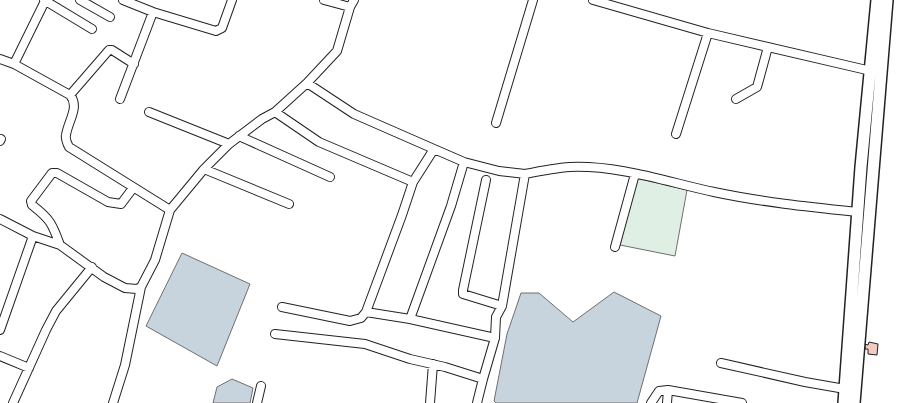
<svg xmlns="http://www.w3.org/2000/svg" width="909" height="403" font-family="'Exo 2',sans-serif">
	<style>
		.green { fill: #e0efe3; stroke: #6f6f6f }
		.water { fill: #c7d3dd; stroke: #6f6f6f }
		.building { fill: #f3c9c0; stroke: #222 }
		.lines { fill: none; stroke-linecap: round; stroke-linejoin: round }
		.minor-casing { stroke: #222; stroke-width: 10 }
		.highway-casing { stroke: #222; stroke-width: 14 }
		.minor { stroke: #fff; stroke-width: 8 }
		.highway { stroke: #fff; stroke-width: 11 }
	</style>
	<rect width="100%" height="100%" fill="#fff"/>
	<path class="green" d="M637,178L687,190L675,256L620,245Z"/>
	<path class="water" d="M182,253L250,284L217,366L146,326Z
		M614,292L661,316L637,403H496L494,401L507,334L521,293H539L573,322Z
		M232,379L253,388L250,403H213L217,387Z"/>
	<path class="building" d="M869,342L878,344L877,355L868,354V349H865V344L868,345Z"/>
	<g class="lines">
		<g class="minor-casing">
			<path id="minor" d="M44,0L92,29
				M80,0L110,17
				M123,0L153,12L216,31L222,28L232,0
				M324,0L350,7L354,0
				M593,0L708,33L871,71
				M0,59L14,64L70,95C80,107 68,121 66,135C65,139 67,143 69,147L170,210
				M14,64L45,1
				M70,95L109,50H112L134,64
				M120,99L153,12
				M736,99L757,87L768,47
				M149,112L229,144
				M275,112L319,142L413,182L434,149L354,114L307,83
				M496,123L533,0
				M676,134L708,33
				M239,136L330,177
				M0,141L1,139
				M204,169L289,204
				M525,174C540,171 555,168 570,167C619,165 667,182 714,192C761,202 810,207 858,212
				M486,180L463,290V294L502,306
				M413,182L402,215L366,312L410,319L451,206L464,162L434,149
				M0,219L33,236L60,245L104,277L125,288L137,289L141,287L155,260L170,210L204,169L229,144L262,119L275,112L307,83L337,51L350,7
				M60,245C52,223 50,219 32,205L31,201L52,173H57L108,202L121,204L133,188
				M615,247L635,174
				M282,307L350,321L361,318L366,312
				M410,319L495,338
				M0,330L33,236
				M275,334L365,344L410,359L445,367L483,379L495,338L496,317L502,306L525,174L499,171L464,162
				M0,356L29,368
				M721,363L805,382L845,389
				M13,403L46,330L56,311L92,267
				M113,403L125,365L141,287
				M257,403L261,386
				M430,403L433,364
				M477,403L483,379
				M651,403L659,391L668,390L742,403
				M667,403L668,390"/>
		</g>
		<g class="highway-casing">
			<path id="highway" d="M844,403L861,167L877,0
				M854,403L887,0"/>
		</g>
		<use href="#minor" class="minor"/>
		<use href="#highway" class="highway"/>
	</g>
</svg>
